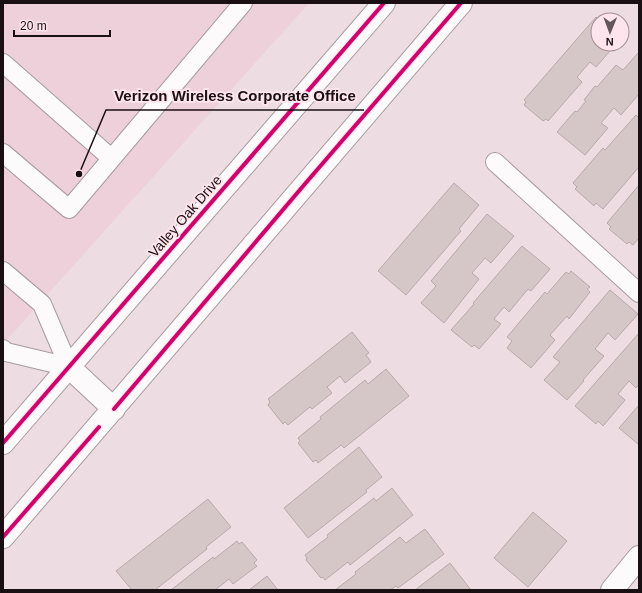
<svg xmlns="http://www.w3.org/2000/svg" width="642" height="593" font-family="Arial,sans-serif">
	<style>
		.built { fill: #eed0da }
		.building { fill: #d5c6c7; stroke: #b8aaac }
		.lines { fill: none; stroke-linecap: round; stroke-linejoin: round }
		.lane-casing { stroke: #a89b9f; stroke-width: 20 }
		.street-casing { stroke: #a89b9f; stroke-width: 24 }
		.secondary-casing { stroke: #a89b9f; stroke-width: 24 }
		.lane { stroke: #fcfafb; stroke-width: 18 }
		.street { stroke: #fcfafb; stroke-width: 22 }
		.secondary { stroke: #fcfafb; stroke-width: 22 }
		.cycleway-casing { stroke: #fee4ec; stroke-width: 6 }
		.cycleway { stroke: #d6006c; stroke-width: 4 }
		.labels { text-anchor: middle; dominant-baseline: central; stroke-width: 4; stroke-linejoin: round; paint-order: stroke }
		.street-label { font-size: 14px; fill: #1a1013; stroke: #fee4ec }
		.leader { fill: none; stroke: #1a1013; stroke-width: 1.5 }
		.callout-dot { fill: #1a1013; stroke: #fee4ec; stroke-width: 1.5 }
		.callout-label { font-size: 15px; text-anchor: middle; font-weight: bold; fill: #1a1013; stroke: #fee4ec; stroke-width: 4; stroke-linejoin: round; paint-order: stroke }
	</style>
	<rect width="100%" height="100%" fill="#eddce2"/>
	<path class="built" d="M3,3H309L3,344Z"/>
	<path class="building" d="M596,17L599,20H598V44H616L596,67L590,62L577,77L582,82L548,121L546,119L543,121L524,105L526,102L524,100Z
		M638,53L639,54V94L621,115L614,108L601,123L608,128L585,155L557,132L575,111L577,112L586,101L584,100L595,86L597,87L616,65L623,70Z
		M636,115L639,118V167L603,209L596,203L594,206L575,189L577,187L573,183L603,148L605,150Z
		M454,183L479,205L459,229L461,231L406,295L378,271Z
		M639,185V238L633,245L629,242L627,244L609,229L611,227L607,223Z
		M487,214L514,236L491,263L485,258L472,273L479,279L444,323L421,303L436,286L431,281Z
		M522,246L550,269L531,291L528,289L509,312L504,307L494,319L501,324L479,349L474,345L472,347L451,330L474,304L473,303Z
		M571,271L590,287L587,289L590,292L569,319L567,316L550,335L555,340L531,368L507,348L512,341L507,337L545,292L547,294L566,272L569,274Z
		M610,290L638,314L615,340L608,333L595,349L604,356L583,380L584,381L567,400L544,380L560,362L553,357Z
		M352,332L369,353L366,355L371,362L345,383L340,376L327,387L332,393L312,409L310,407L288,425L285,422L283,424L268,405L270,402L268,399Z
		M639,333V384L636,388L629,381L618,394L625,400L603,426L598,421L596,424L575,406Z
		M386,369L409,396L344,448L341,445L318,463L316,460L313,462L298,443L300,441L298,438L321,419L320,417L365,380L368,384Z
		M639,405V445L619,428Z
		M359,447L382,477L366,490L367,492L308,538L284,508Z
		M392,488L413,515L350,565L348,562L325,580L323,577L321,578L306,560L307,558L305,555L328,537L327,535L374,498L376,501Z
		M208,499L231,527L206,547L207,549L155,590H132L116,571Z
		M533,512L567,541L528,587L494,558Z
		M425,529L444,554L398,588L396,586L390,590H335L356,574L355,572L400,537L406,543Z
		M237,541L239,544L242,542L257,560L254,563L257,566L233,584L229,579L215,590H171L213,557L214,559Z
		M450,563L471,590H415Z
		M267,576L278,590H249Z"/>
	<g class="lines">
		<g class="lane-casing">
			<path id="lane" d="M3,63L111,158
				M3,153L69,209L243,3
				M495,162L639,293
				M3,271L42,304L69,367
				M3,349L6,352L69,367"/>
		</g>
		<g class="street-casing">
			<path id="street" d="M612,590L639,557"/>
		</g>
		<g class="secondary-casing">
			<path id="secondary" d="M69,367L114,409
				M3,443L384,3
				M3,537L461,3"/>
		</g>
		<use href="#lane" class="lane"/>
		<use href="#street" class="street"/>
		<use href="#secondary" class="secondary"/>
		<g class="cycleway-casing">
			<path id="cycleway" d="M114,409L304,185L461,3
				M3,443L384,3
				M3,537L99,427"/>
		</g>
		<use href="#cycleway" class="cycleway"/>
	</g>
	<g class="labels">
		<g class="street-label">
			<text transform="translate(185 216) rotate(-49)">Valley Oak Drive</text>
		</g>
	</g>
	<path class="leader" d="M79 174L106 110H364"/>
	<circle class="callout-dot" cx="79" cy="174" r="4"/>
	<g class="callout-label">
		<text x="235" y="101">Verizon Wireless Corporate Office</text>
	</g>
	<rect width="642" height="593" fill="none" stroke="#1a1013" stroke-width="8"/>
	<g transform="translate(610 32) rotate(181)"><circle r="19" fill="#fee4ec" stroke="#a38f95"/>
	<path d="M0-3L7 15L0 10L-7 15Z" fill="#64575b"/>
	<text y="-6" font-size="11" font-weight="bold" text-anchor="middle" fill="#1a1013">N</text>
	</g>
	<path d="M14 30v6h96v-6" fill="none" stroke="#1a1013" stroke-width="2"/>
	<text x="20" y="30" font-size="12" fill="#1a1013" stroke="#fee4ec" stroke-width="3" paint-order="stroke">20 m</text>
</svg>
